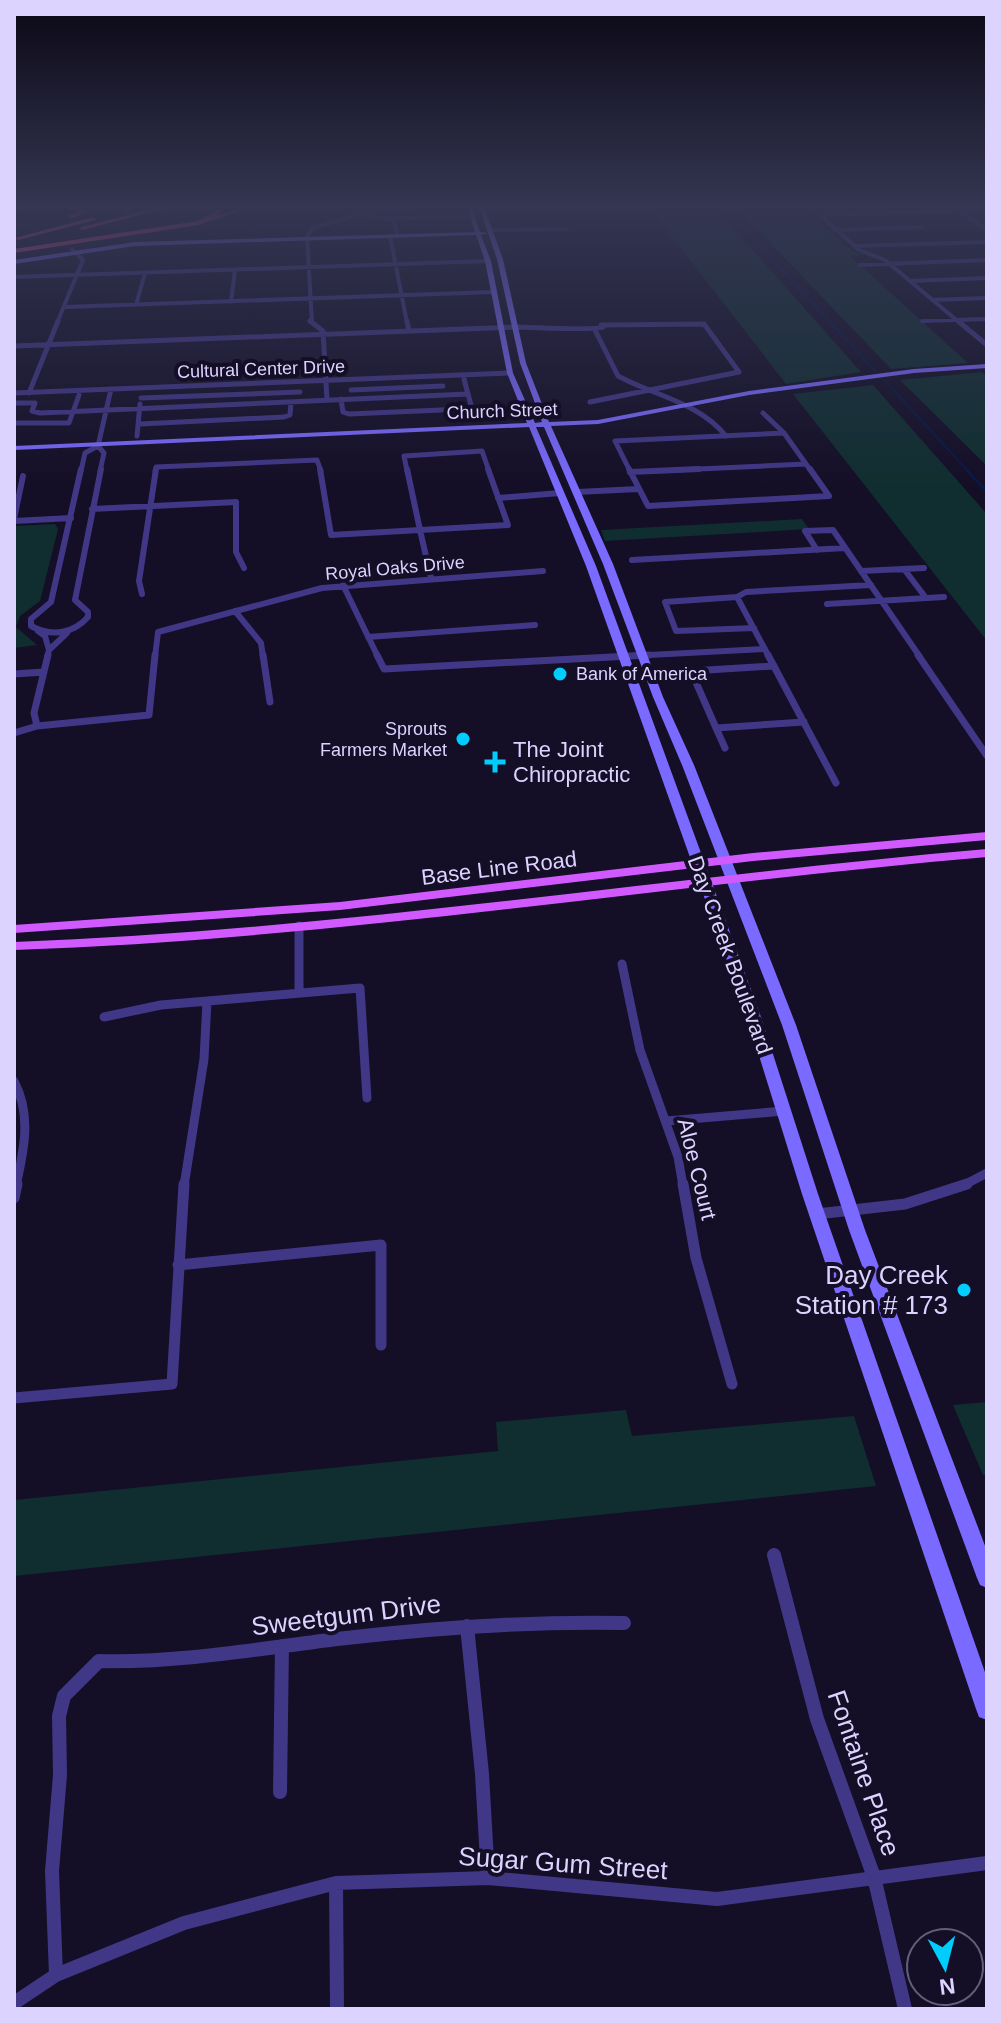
<svg xmlns="http://www.w3.org/2000/svg" width="1001" height="2023" font-family="Helvetica,sans-serif">
	<style>
		.green { fill: #102e30 }
		.lines { fill: none; stroke-linecap: round; stroke-linejoin: round }
		.stream-far1 { stroke: #081845; stroke-width: 2 }
		.stream { stroke: #081845; stroke-width: 3 }
		.street-far6 { stroke: #413787; stroke-width: 4 }
		.street-far5 { stroke: #413787; stroke-width: 5 }
		.street-far4 { stroke: #413787; stroke-width: 6 }
		.street-far3 { stroke: #413787; stroke-width: 7 }
		.street-far2 { stroke: #413787; stroke-width: 9 }
		.street-far1 { stroke: #413787; stroke-width: 11 }
		.street { stroke: #413787; stroke-width: 14 }
		.secondary { fill: #7b6aff; fill-rule: evenodd }
		.primary { fill: #d15aff; fill-rule: evenodd }
		.highway { fill: #ff4e92; fill-rule: evenodd }
		.highway-bridge { stroke: #ff4e92; stroke-width: 7 }
		.poi-dot { fill: #00ccfe; stroke: #140e26; stroke-width: 3 }
		.labels { text-anchor: middle; dominant-baseline: central; stroke-width: 8; stroke-linejoin: round; paint-order: stroke }
		.far-street-label { font-size: 18px; fill: #dcd3ff; stroke: #140e26 }
		.far-poi-label { font-size: 18px; fill: #dcd3ff; stroke: #140e26; text-anchor: start }
		.poi-label { font-size: 22px; fill: #dcd3ff; stroke: #140e26; text-anchor: start }
		.street-label { font-size: 22px; fill: #dcd3ff; stroke: #140e26 }
		.near-poi-label { font-size: 26px; fill: #dcd3ff; stroke: #140e26; text-anchor: end }
		.near-street-label { font-size: 26px; fill: #dcd3ff; stroke: #140e26 }
	</style>
	<rect width="100%" height="100%" fill="#140e26"/>
	<path class="green" d="M647,204H712L861,372L786,384L666,229L657,227L664,226Z
		M733,204H797L853,251L864,255L850,256L968,363L891,369Z
		M982,372L987,376V466L900,380Z
		M873,385L987,514V641L793,394Z
		M802,519L809,529L605,541L601,530Z
		M55,524L58,529L40,601L20,616L16,627L37,645L14,648V526Z
		M987,1402V1475H983L953,1405Z
		M626,1410L632,1436L854,1416L876,1486L14,1576V1500L498,1451L496,1422Z"/>
	<g class="lines">
		<path class="stream-far1" d="M721,204L876,372
			M885,381L968,471"/>
		<path class="stream" d="M966,469L987,492"/>
		<path class="street-far6" d="M959,210L987,230
			M362,215L388,219L472,216
			M820,215L859,250L885,260L960,323
			M820,215L987,210
			M393,219L397,233
			M489,230L567,229
			M835,230L922,227
			M390,236L407,323
			M855,246L987,242
			M860,265L987,260
			M14,277L488,261
			M910,281L987,278
			M932,300L987,298
			M231,302L235,270
			M136,305L145,273
			M65,307L493,292
			M922,321L987,319
			M57,323L83,260L72,249
			M312,323L307,236L313,228L375,210L379,204"/>
		<path class="street-far5" d="M310,321L323,331L327,400
			M407,321L409,331
			M958,321L987,345
			M595,330L618,376C655,396 698,402 726,436
			M14,346L516,327C533,327 592,331 603,327
			M464,379L472,409
			M351,390L443,386
			M14,393L510,373
			M29,393L58,321
			M141,398L300,392
			M341,399L343,412L349,414L487,408L489,414
			M590,402L739,372L704,324L601,325
			M14,403H35L32,411L40,413L468,394
			M763,413L784,433
			M14,423H69L79,395
			M140,424L284,417L290,415L291,402
			M784,433L811,471
			M137,436L140,404
			M98,446L111,389
			M81,471L85,453L98,446L104,453L100,471
			M155,471L156,467L317,460L321,471
			M407,471L404,456L482,451L489,471
			M630,471L615,441L784,433
			M655,471L806,464"/>
		<path class="street-far4" d="M81,469L51,602L31,619V626C51,637 73,634 88,617V612L75,600L101,469
			M320,469L331,535L420,530
			M407,469L420,530
			M629,469L648,506L829,496L810,469
			M630,472L699,469
			M577,492L638,489
			M498,498L560,493
			M92,509L236,502V552L244,568
			M14,519L23,476
			M14,521L71,518
			M420,530L431,578
			M420,530L508,525L488,469
			M817,550L805,531L833,530L920,657
			M632,560L845,548
			M904,569L926,598
			M861,571L924,568
			M343,585L378,657
			M142,594L139,581L156,469
			M737,597L769,657
			M827,604L944,597
			M235,611L261,643L263,657
			M754,628L676,631L665,602L737,597L746,592L871,585
			M38,631L45,636L49,650L67,633
			M368,637L535,625
			M47,657L49,650
			M155,657L158,632L322,588L543,571
			M611,657L765,649"/>
		<path class="street-far3" d="M263,655L270,702
			M377,655L384,669L649,655
			M768,655L836,783
			M918,655L987,756
			M774,666L691,671L716,728L804,722
			M14,674L44,672
			M37,726L34,713L48,655
			M716,728L725,748
			M14,733L37,726L149,715L155,655"/>
		<path class="street-far2" d="M299,926V992
			M622,964L640,1050L678,1157L683,1186
			M104,1017L161,1005L360,988L367,1098
			M14,1081C32,1115 24,1150 16,1186
			M666,1121L784,1111
			M184,1186L204,1059L207,1001
			M962,1186L987,1173"/>
		<path class="street-far1" d="M683,1184L696,1258L732,1384
			M14,1198L17,1184
			M817,1214L905,1204L967,1184
			M178,1265L381,1245V1345
			M14,1398L172,1384L184,1184
			M774,1554L775,1557"/>
		<path class="street" d="M774,1555L817,1719L874,1877L905,2009
			M467,1626L482,1774L488,1878
			M280,1792L282,1646
			M336,1883L337,2009
			M56,1975L52,1871L60,1775L59,1716L64,1696L99,1661C179,1663 258,1649 337,1639C432,1628 528,1621 624,1623
			M14,2003L56,1975L184,1923L336,1883L488,1878L717,1899L987,1863"/>
		<path class="secondary" d="M466,204H471L480,232L488,233L481,235L491,261L513,373L535,423L542,422L520,363L497,259L478,204H483L503,259L526,363L549,422L598,420L749,391L914,369L987,364V368L914,373L749,395L598,424L551,426L613,564L663,697L694,765L796,1025L865,1230L987,1551V1588L980,1585L977,1578L849,1230L782,1025L682,765L653,697L603,564L544,427H536L596,566L761,1017L818,1194L987,1678V1720L979,1717L976,1709L802,1194L747,1017L586,566L529,427L14,450V446L527,423L507,373L485,261L476,235L135,246L14,264V260L135,242L475,232Z"/>
		<path class="primary" d="M108,204H165L14,211V207Z
			M987,832V840L753,861L340,910L14,933V925L340,902L753,853Z
			M987,849V857C663,885 339,939 14,950V942C340,930 663,877 987,849Z"/>
		<path class="highway" d="M165,204H211L224,211L215,217L250,204H260L199,225L14,253V249L198,221L216,211Z
			M66,206L89,211L70,219L68,216L79,211L66,208Z
			M161,206L163,209L82,230L79,228Z
			M94,217L96,220L18,240L15,238Z"/>
		<path class="highway-bridge" d="M125,208L139,204
			M161,208L174,204"/>
	</g>
	<linearGradient id="sky" x2="0" y2="1"><stop stop-color="#0b0815"/><stop offset="0.42" stop-color="#343652"/><stop offset="1" stop-color="#343652" stop-opacity="0"/></linearGradient>
	<rect width="1001" height="488" fill="url(#sky)"/>
	<g class="poi-dot">
		<circle cx="560" cy="674" r="8"/>
		<circle cx="463" cy="739" r="8"/>
		<path d="M491 750h8v8h8v8h-8v8h-8v-8h-8v-8h8z"/>
		<circle cx="964" cy="1290" r="8"/>
	</g>
	<g class="labels">
		<g class="far-street-label">
			<text transform="translate(261 369) rotate(-2)">Cultural Center Drive</text>
			<text transform="translate(502 411) rotate(-2)">Church Street</text>
			<text transform="translate(395 568) rotate(-5)">Royal Oaks Drive</text>
		</g>
		<g class="far-poi-label">
			<text x="576" y="674">Bank of America</text>
			<text x="447" y="729" text-anchor="end">Sprouts<tspan x="447" dy="21">Farmers Market</tspan></text>
		</g>
		<g class="poi-label">
			<text x="513" y="749">The Joint<tspan x="513" dy="25">Chiropractic</tspan></text>
		</g>
		<g class="street-label">
			<text transform="translate(499 868) rotate(-7)">Base Line Road</text>
			<text transform="translate(730 955) rotate(70)">Day Creek Boulevard</text>
			<text transform="translate(697 1169) rotate(76)">Aloe Court</text>
		</g>
		<g class="near-poi-label">
			<text x="948" y="1275">Day Creek<tspan x="948" dy="30">Station # 173</tspan></text>
		</g>
		<g class="near-street-label">
			<text transform="translate(346 1615) rotate(-7)">Sweetgum Drive</text>
			<text transform="translate(864 1773) rotate(71)">Fontaine Place</text>
			<text transform="translate(563 1863) rotate(4)">Sugar Gum Street</text>
		</g>
	</g>
	<rect width="1001" height="2023" fill="none" stroke="#dcd3ff" stroke-width="32"/>
	<g transform="translate(945 1967) rotate(173)"><circle r="38" fill="#140e26" stroke="#645d7d" stroke-width="2"/>
	<path d="M0-6L14 30L0 20L-14 30Z" fill="#00ccfe"/>
	<text y="-12" font-size="22" font-weight="bold" text-anchor="middle" fill="#dcd3ff">N</text>
	</g>
</svg>
